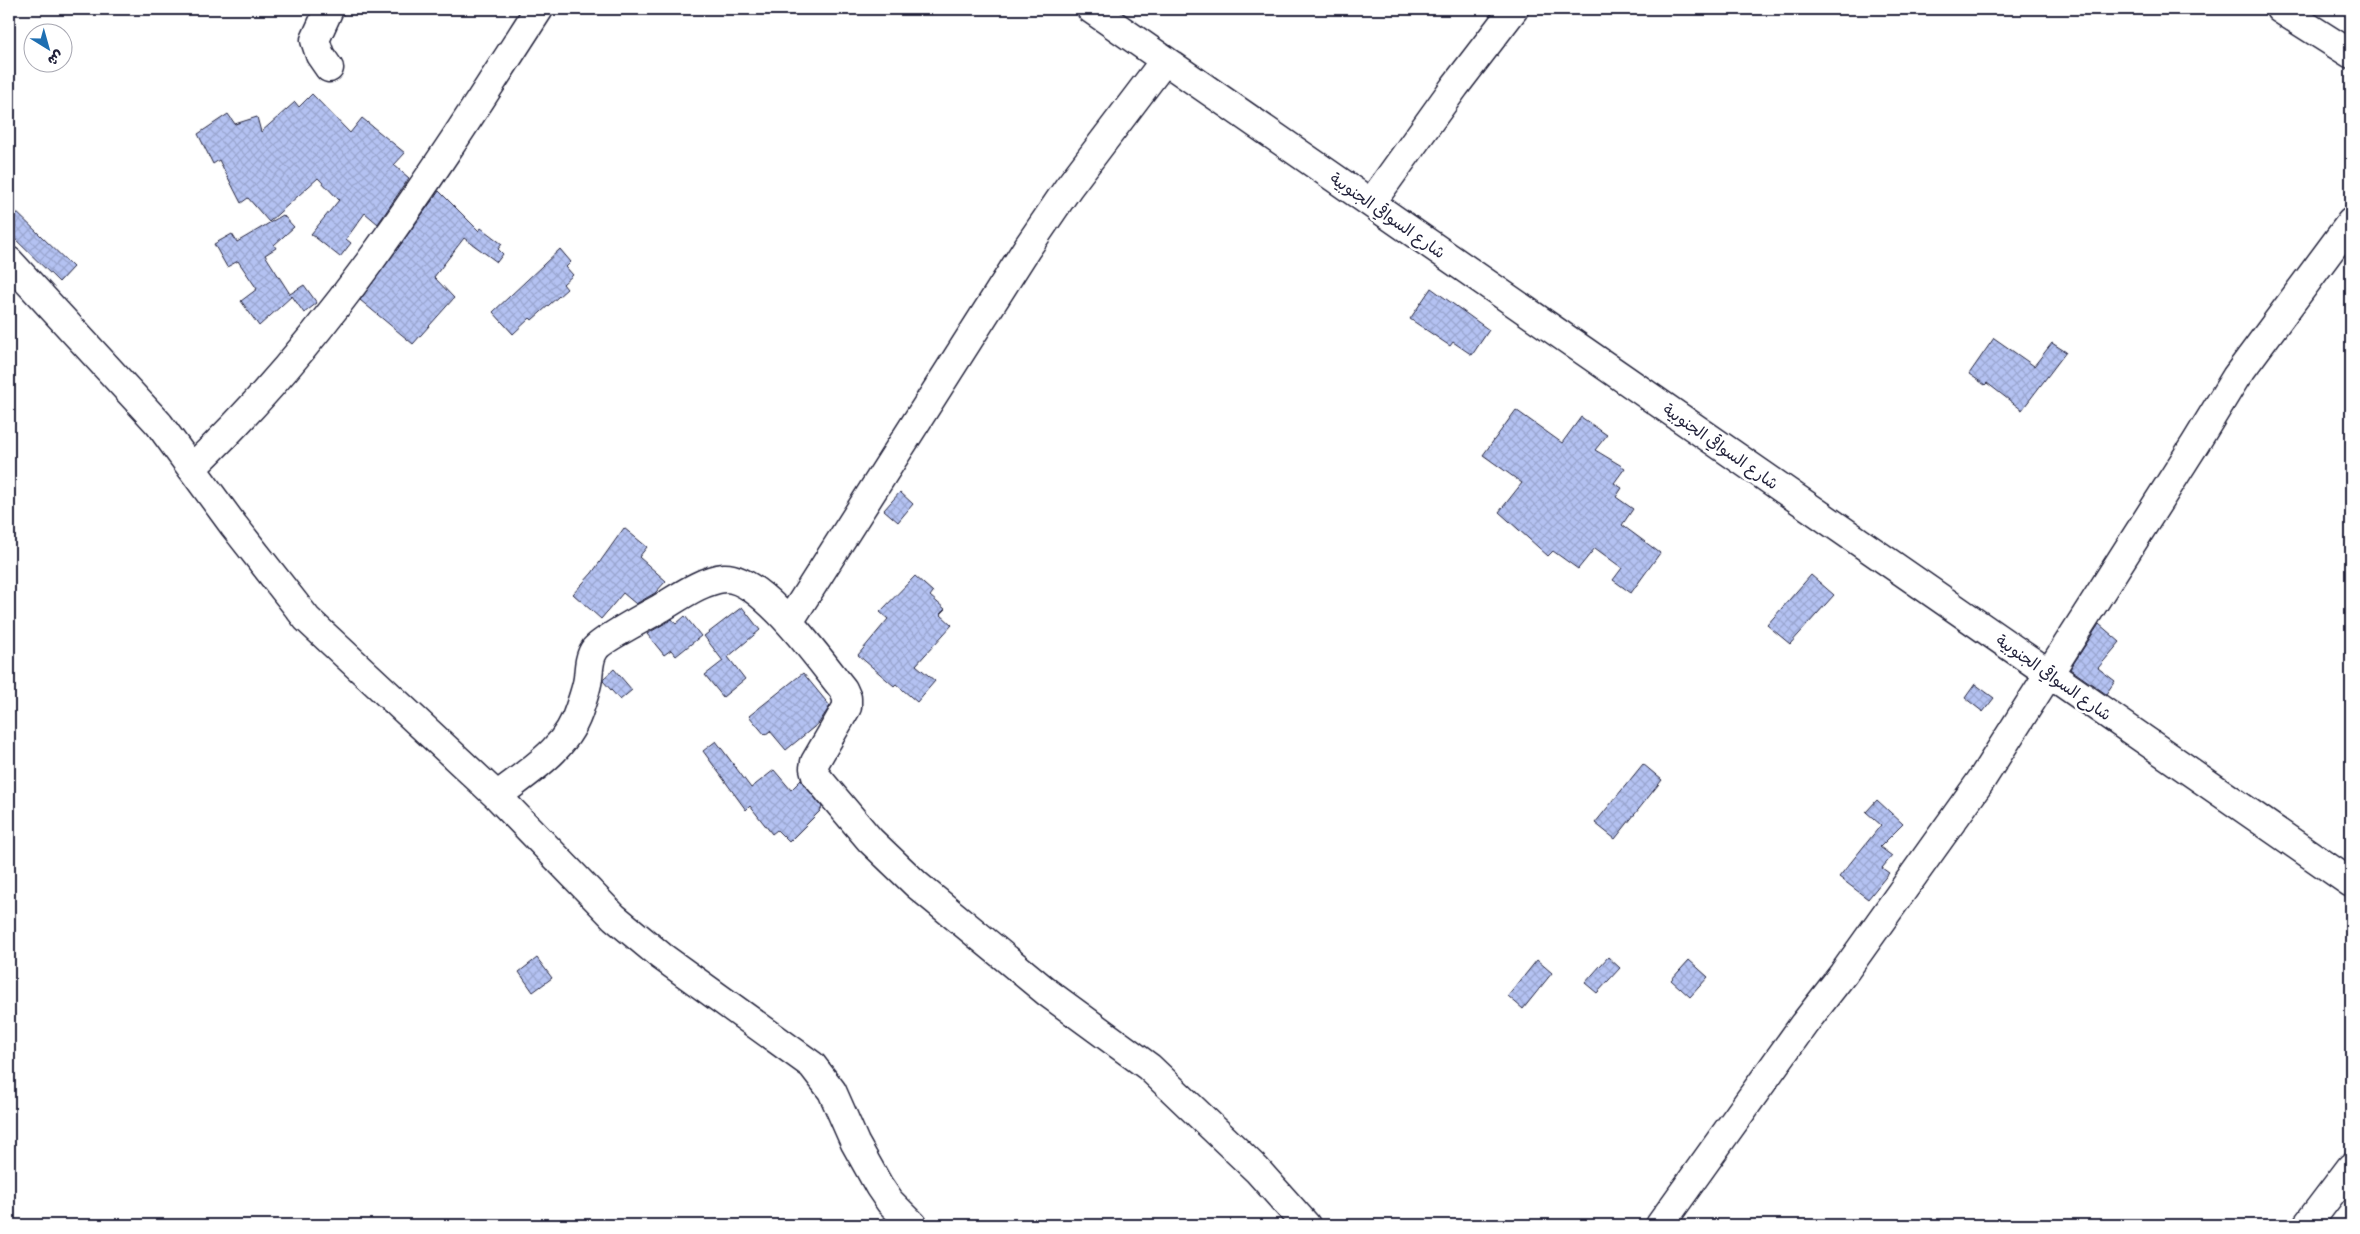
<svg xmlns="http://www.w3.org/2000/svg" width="2360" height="1234" font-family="'Patrick Hand','Playpen Sans Arabic',sans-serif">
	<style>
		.building { fill: url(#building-cross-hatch); stroke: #22223b }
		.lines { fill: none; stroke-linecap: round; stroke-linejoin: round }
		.minor-casing { stroke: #22223b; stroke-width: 31 }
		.minor { stroke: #fff; stroke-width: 28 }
		.labels { text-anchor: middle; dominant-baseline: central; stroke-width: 5; stroke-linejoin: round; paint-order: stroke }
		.street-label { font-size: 16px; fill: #22223b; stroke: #fff }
	</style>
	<defs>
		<pattern id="building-cross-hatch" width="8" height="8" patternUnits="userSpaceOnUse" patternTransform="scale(1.25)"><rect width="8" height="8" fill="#b4c2f2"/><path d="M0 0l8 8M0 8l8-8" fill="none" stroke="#9aa6d0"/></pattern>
	</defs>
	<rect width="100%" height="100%" fill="#fff"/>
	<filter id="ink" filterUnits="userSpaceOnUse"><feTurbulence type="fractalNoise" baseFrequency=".02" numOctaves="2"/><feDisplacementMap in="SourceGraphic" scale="10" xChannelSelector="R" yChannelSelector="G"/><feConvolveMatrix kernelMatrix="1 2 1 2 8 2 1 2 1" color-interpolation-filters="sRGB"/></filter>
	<g filter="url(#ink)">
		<path class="building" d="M312,94L350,133L362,118L405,153L394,165L409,178L378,224L365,213L346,239L351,243L340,257L311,234L339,200L318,178L269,222L248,198L241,203L219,160L213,164L198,134L228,114L235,124L257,117L261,132L295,102L299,107Z
			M439,191L479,231L481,228L502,244L498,249L503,254L497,262L464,238L434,277L454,298L413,344L360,300Z
			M9,205L73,267L59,282L9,233Z
			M283,215L294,227L274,245L276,248L265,255L290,294L304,285L317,303L304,313L292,296L259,326L241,301L257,289L238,261L227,267L214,244L232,234L237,242Z
			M560,249L571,262L566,267L573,275L563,284L567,289L532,320L530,318L513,334L493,312Z
			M1431,288L1489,330L1472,355L1453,342L1450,346L1410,319Z
			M1994,338L2034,366L2052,343L2066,352L2022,410L1987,383L1985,385L1969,374Z
			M1516,410L1562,443L1581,417L1607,435L1595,450L1625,468L1614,483L1622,488L1616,497L1633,509L1622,525L1660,553L1631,593L1613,580L1622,568L1595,548L1578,569L1553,551L1548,556L1499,512L1522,483L1483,455Z
			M900,492L913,504L898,522L884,510Z
			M624,528L647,547L639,557L666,581L655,593L636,604L623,593L601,619L573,594L592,573Z
			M1811,575L1834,595L1790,644L1767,625Z
			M915,576L933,592L930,596L945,609L940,614L952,625L916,665L935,681L917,702L896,684L894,686L858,655L888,619L880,612Z
			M742,607L760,630L728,657L745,679L723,697L705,675L723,661L704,636Z
			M685,616L701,636L676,656L671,650L664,655L647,634L672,619L676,624Z
			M2099,624L2120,642L2098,668L2115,681L2106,694L2070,669Z
			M614,669L632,690L620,700L603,681L604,678Z
			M803,673L830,706L819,723L786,750L770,731L765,735L749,716Z
			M1975,684L1994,698L1983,712L1965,698Z
			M716,741L751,788L774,770L791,790L801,780L822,807L820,811L789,842L777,830L772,834L750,806L746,810L703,751Z
			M1643,764L1662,780L1615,839L1595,823Z
			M1877,800L1903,824L1880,847L1892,856L1882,868L1889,873L1868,899L1839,877L1881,825L1866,812Z
			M1608,957L1620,968L1597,993L1585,983Z
			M537,958L552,978L533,992L519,972Z
			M1537,960L1552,973L1523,1009L1508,996Z
			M1689,960L1708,977L1690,997L1671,980Z"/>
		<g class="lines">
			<g class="minor-casing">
				<path id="minor" d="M329,9L315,40L320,55L329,68
					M1091,9L2351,883
					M2280,9L2351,54
					M1371,203L1455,86L1514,9
					M9,261L159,424L234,526L307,619L497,796L614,917L661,956L812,1065L832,1091L855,1143L879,1186L890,1202L913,1225
					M192,468C332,335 435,170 539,9
					M789,622L1027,248L1068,188L1165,60
					M497,796C529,771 568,749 580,707C583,698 587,687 588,678C589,668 589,657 595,649C600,641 648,615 659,609C678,598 702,580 724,578C761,576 821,662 843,689L847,698V707L815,762L814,768L816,776L870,840L917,885L1048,993L1149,1067L1257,1170L1306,1225
					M1660,1225L1804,1024L1843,974L1980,782L2195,444L2236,377L2351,222
					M2307,1225L2351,1167"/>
			</g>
			<use href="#minor" class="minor"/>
		</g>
	</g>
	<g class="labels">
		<g class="street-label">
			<text transform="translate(1388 215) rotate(35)">شارع السواقي الجنوبية</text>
			<text transform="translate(1721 446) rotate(35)">شارع السواقي الجنوبية</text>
			<text transform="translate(2054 677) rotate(35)">شارع السواقي الجنوبية</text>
		</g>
	</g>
	<rect width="2360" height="1234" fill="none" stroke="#fff" stroke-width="30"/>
	<rect x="15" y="15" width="2330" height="1204" fill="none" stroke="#22223b" stroke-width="2" filter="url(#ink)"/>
	<g transform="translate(48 48) rotate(143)"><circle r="24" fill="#ffffff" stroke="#a7a7b1"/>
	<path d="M0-4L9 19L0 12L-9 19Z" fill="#1f6fb2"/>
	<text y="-8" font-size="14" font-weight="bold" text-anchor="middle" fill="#22223b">ش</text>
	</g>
</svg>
